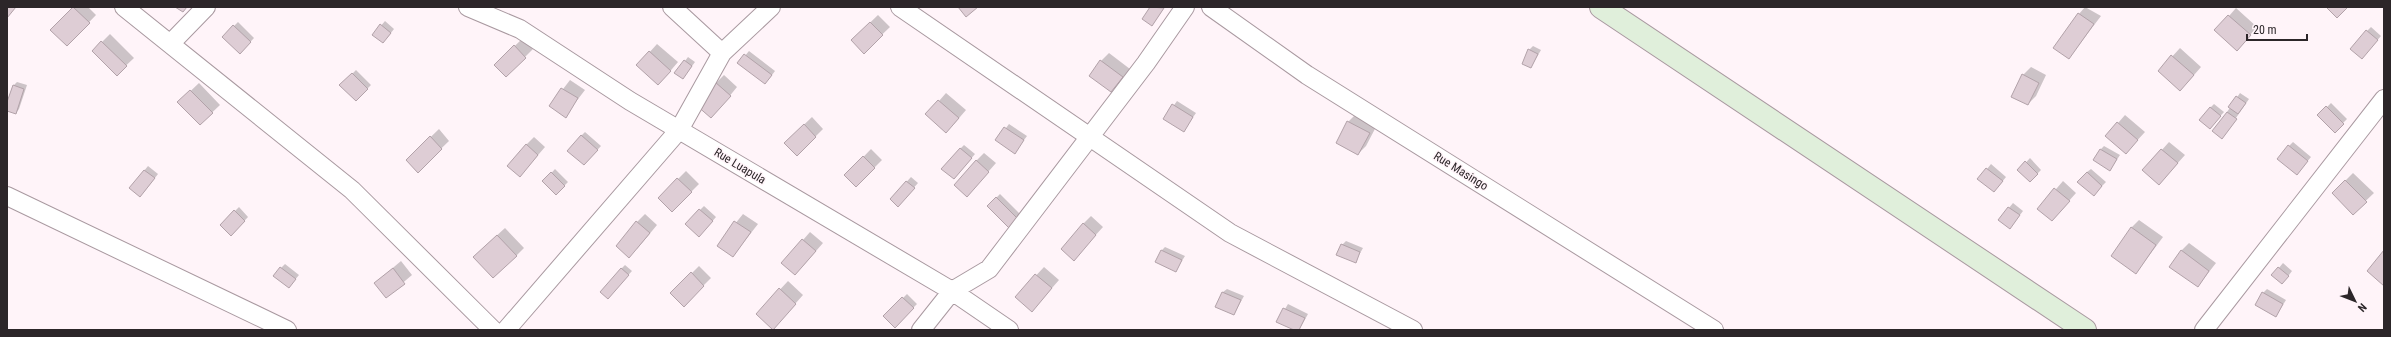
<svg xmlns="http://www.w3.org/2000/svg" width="2391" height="337" font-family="'Roboto Condensed',sans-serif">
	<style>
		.shadow { fill: #0003 }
		.building { fill: #decdd5; stroke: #b2a2a9 }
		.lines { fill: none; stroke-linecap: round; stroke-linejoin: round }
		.minor-casing { stroke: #a999a0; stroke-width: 20 }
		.secondary-casing { stroke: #a999a0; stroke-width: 24 }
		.minor { stroke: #fff; stroke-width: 18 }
		.secondary { stroke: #e0efdb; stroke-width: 22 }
		.labels { text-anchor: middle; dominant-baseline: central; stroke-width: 3; stroke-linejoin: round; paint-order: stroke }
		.street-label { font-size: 12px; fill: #2c2629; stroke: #fff4f9 }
	</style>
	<rect width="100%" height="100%" fill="#fff4f9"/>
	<path class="shadow" d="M75,7H88L96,15L67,45L52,30Z
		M1151,7H1165L1152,25L1143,19Z
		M2085,7L2101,16L2069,58L2079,14Z
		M2236,8L2257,27L2244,42L2229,16Z
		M878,15L890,27L864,52L852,40Z
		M385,21L394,29L387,38L374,34Z
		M238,22L254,38L240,53L223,37Z
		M2371,27L2381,36L2366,53L2367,31Z
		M110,34L134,58L117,74L93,51Z
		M522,39L533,49L506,76L495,65Z
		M657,44L678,62L666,76L638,65Z
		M1533,46L1541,50L1531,67L1529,50Z
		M2180,48L2201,67L2188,82L2159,71Z
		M749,51L775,71L769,79L739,63Z
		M1109,53L1130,69L1111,91L1101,61Z
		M688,57L695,62L687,73L685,61Z
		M2031,67L2046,75L2036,96L2028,104L2023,75Z
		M356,70L371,85L356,100L341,85Z
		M724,75L737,87L719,109L716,83Z
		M570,80L585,90L565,116L550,106Z
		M17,82L27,85L19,109L16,113L7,110V105L13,86Z
		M199,83L220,105L200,124L179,102Z
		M946,93L966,110L954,124L939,101Z
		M2240,93L2249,99L2225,134L2227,112Z
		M1177,101L1196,113L1184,130L1164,119Z
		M2331,103L2347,119L2335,131L2319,115Z
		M2214,104L2224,112L2213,124L2210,108Z
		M1356,114L1377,125L1366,146L1358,154L1348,122Z
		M2125,115L2145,132L2133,145L2118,123Z
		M812,117L823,129L797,155L785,143Z
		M1009,124L1027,136L1015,152L997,140Z
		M439,129L449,141L418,171L407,160Z
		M585,132L601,146L588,160L581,136Z
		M534,137L545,147L520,176L526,145Z
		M2169,142L2185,155L2159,184L2144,170Z
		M2293,142L2311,157L2297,174L2289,146Z
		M964,145L975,154L958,174L960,149Z
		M2104,146L2120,155L2110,170L2101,149Z
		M871,149L882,160L856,186L846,175Z
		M984,153L996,163L974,188L976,161Z
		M2030,158L2041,170L2030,181L2019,170Z
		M1991,164L2006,177L1998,187L1979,179Z
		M148,166L158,174L144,192L130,188Z
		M555,169L568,182L556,194L544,181Z
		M2091,169L2106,182L2097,191L2087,172Z
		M686,171L699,184L672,211L659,198Z
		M2353,173L2374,193L2353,213L2333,193Z
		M911,177L918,183L902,201L891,199Z
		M2063,181L2076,193L2052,220L2039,209Z
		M1000,194L1023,217L1011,229L988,206Z
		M2013,203L2023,211L2010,228L1999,220Z
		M704,206L716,217L703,232L700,210Z
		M239,207L248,217L231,235L221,225Z
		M645,214L657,225L637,249V222Z
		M743,214L758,224L733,256L718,245Z
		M1091,216L1103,227L1074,259L1083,224Z
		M2139,220L2163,237L2136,273L2131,228Z
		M505,228L524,248L516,256L482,249Z
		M810,232L823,243L803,266V240Z
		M1346,241L1363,248L1355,262L1342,245Z
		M2189,243L2216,263L2198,286L2181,251Z
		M1165,247L1185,256L1176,270L1162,250Z
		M401,261L412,275L386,297L375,283Z
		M2283,263L2292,271L2286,279L2273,275Z
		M285,264L299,275L289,287L281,268Z
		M625,265L632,271L611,294L621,269Z
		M699,266L711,278L684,305L672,293Z
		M1044,267L1059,280L1039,303L1016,297Z
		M788,281L803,295L780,321L757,314Z
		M1227,289L1244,296L1234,314L1223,292Z
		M2267,289L2286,300L2276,316L2263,293Z
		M907,294L917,304L895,326L885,316Z
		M1288,304L1308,314L1299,330L1278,321Z"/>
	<path class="building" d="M7,7H16L7,18Z
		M73,7L90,23L67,46L50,30Z
		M175,7H187L183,12Z
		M958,7H978L966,17Z
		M1150,7L1164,8L1152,26L1142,19Z
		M2326,7H2348L2337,18Z
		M2078,13L2094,24L2069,59L2053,48Z
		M2228,15L2251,35L2237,51L2214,30Z
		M870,22L883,35L864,54L851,40Z
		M380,24L391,33L383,43L372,35Z
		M233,25L251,42L240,54L222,37Z
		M2366,30L2378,40L2362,59L2350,49Z
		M101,41L127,66L117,76L92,51Z
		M514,45L526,58L506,77L494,65Z
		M1528,49L1538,54L1531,68L1522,64Z
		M649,51L671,71L658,85L636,65Z
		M744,54L772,75L765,84L737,63Z
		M2171,55L2194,75L2180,91L2158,71Z
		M684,60L692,66L683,79L674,73Z
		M1100,60L1123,77L1111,92L1089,76Z
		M352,73L368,89L356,101L339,85Z
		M2022,74L2039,83L2028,105L2011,97Z
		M715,82L731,96L711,118L696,105Z
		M13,85L24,89L16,114L7,111V102Z
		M561,88L578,98L566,118L549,106Z
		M190,90L213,113L200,125L177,102Z
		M2236,96L2246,103L2238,114L2228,107Z
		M938,100L959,118L946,133L925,114Z
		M1172,104L1193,117L1184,132L1163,119Z
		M2326,106L2344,124L2335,133L2317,115Z
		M2210,107L2221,116L2210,129L2199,120Z
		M2227,112L2237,119L2222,139L2212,131Z
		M1347,121L1370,133L1358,155L1336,143Z
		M2117,122L2138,140L2126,154L2105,136Z
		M804,124L816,137L797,156L784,143Z
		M1004,127L1024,140L1015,154L995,140Z
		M581,135L598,150L584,165L567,151Z
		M430,136L442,149L418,173L406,160Z
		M526,144L538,155L520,177L507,166Z
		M2288,145L2308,161L2297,175L2277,159Z
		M960,148L972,158L954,179L941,169Z
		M2100,149L2117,159L2110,171L2093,160Z
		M2161,149L2178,163L2159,185L2142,170Z
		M863,156L875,168L856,187L844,175Z
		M976,160L989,172L967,197L954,185Z
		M2025,161L2038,174L2030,182L2017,170Z
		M1986,168L2003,181L1994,192L1977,179Z
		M144,170L155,178L140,197L129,188Z
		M551,172L565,186L556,195L542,181Z
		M2087,172L2102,186L2094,196L2077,182Z
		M677,178L692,192L672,212L658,198Z
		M2345,180L2367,202L2353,215L2332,193Z
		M906,181L915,188L898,207L890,199Z
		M2054,188L2070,201L2052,221L2037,209Z
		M996,197L1020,221L1011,230L987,206Z
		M2008,207L2020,215L2010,229L1998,220Z
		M699,209L713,221L699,237L685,224Z
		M234,210L245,221L231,236L220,225Z
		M636,221L650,233L629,258L616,246Z
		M734,221L751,232L733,257L717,246Z
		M1083,223L1096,235L1074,261L1061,249Z
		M2131,227L2156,245L2136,274L2111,256Z
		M497,235L517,256L493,278L473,257Z
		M802,239L816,251L795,275L781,263Z
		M1341,244L1360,252L1356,263L1336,255Z
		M1161,250L1182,260L1176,272L1155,262Z
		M2181,250L2209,271L2198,287L2169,267Z
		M2384,250V286L2367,271Z
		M280,267L296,279L289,288L273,276Z
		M2278,267L2289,276L2282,284L2271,275Z
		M393,268L405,284L386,298L374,283Z
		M621,268L629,275L608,299L600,292Z
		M691,272L704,286L684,307L670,293Z
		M1035,274L1052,288L1032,312L1015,297Z
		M779,288L796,304L773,330L756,314Z
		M1222,292L1241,300L1234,315L1215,307Z
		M2262,292L2283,304L2276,317L2255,305Z
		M902,297L914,308L895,328L883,316Z
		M1283,308L1305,318L1299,330H1294L1276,322Z"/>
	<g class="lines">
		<g class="minor-casing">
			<path id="minor" d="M124,7L352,190L493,330
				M468,7L520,29L630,101L952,291L1009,330
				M672,7L722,53
				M900,7L1230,233L1413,330
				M1211,7L1307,75L1714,330
				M171,43L206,7
				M7,196L287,330
				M506,330L679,130L722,53L771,7
				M921,330L952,291L989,269L1146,63L1185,7
				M2204,330L2384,99"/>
		</g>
		<g class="secondary-casing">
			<path id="secondary" d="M1601,7L2085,330"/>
		</g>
		<use href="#minor" class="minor"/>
		<use href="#secondary" class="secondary"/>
	</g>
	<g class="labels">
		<g class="street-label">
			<text transform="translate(740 166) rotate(31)">Rue Luapula</text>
			<text transform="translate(1461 171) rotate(32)">Rue Masingo</text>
		</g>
	</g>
	<rect width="2391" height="337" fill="none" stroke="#2c2629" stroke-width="16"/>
	<g transform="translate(2355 301) rotate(133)" stroke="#fff4f9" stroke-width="3" paint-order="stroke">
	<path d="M0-3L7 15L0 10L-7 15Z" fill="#2c2629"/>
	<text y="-6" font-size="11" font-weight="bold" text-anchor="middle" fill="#2c2629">N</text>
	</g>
	<path d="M2247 34v6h60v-6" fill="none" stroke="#2c2629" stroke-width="2"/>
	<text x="2253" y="34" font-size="12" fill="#2c2629" stroke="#fff4f9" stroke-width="3" paint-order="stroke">20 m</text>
</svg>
